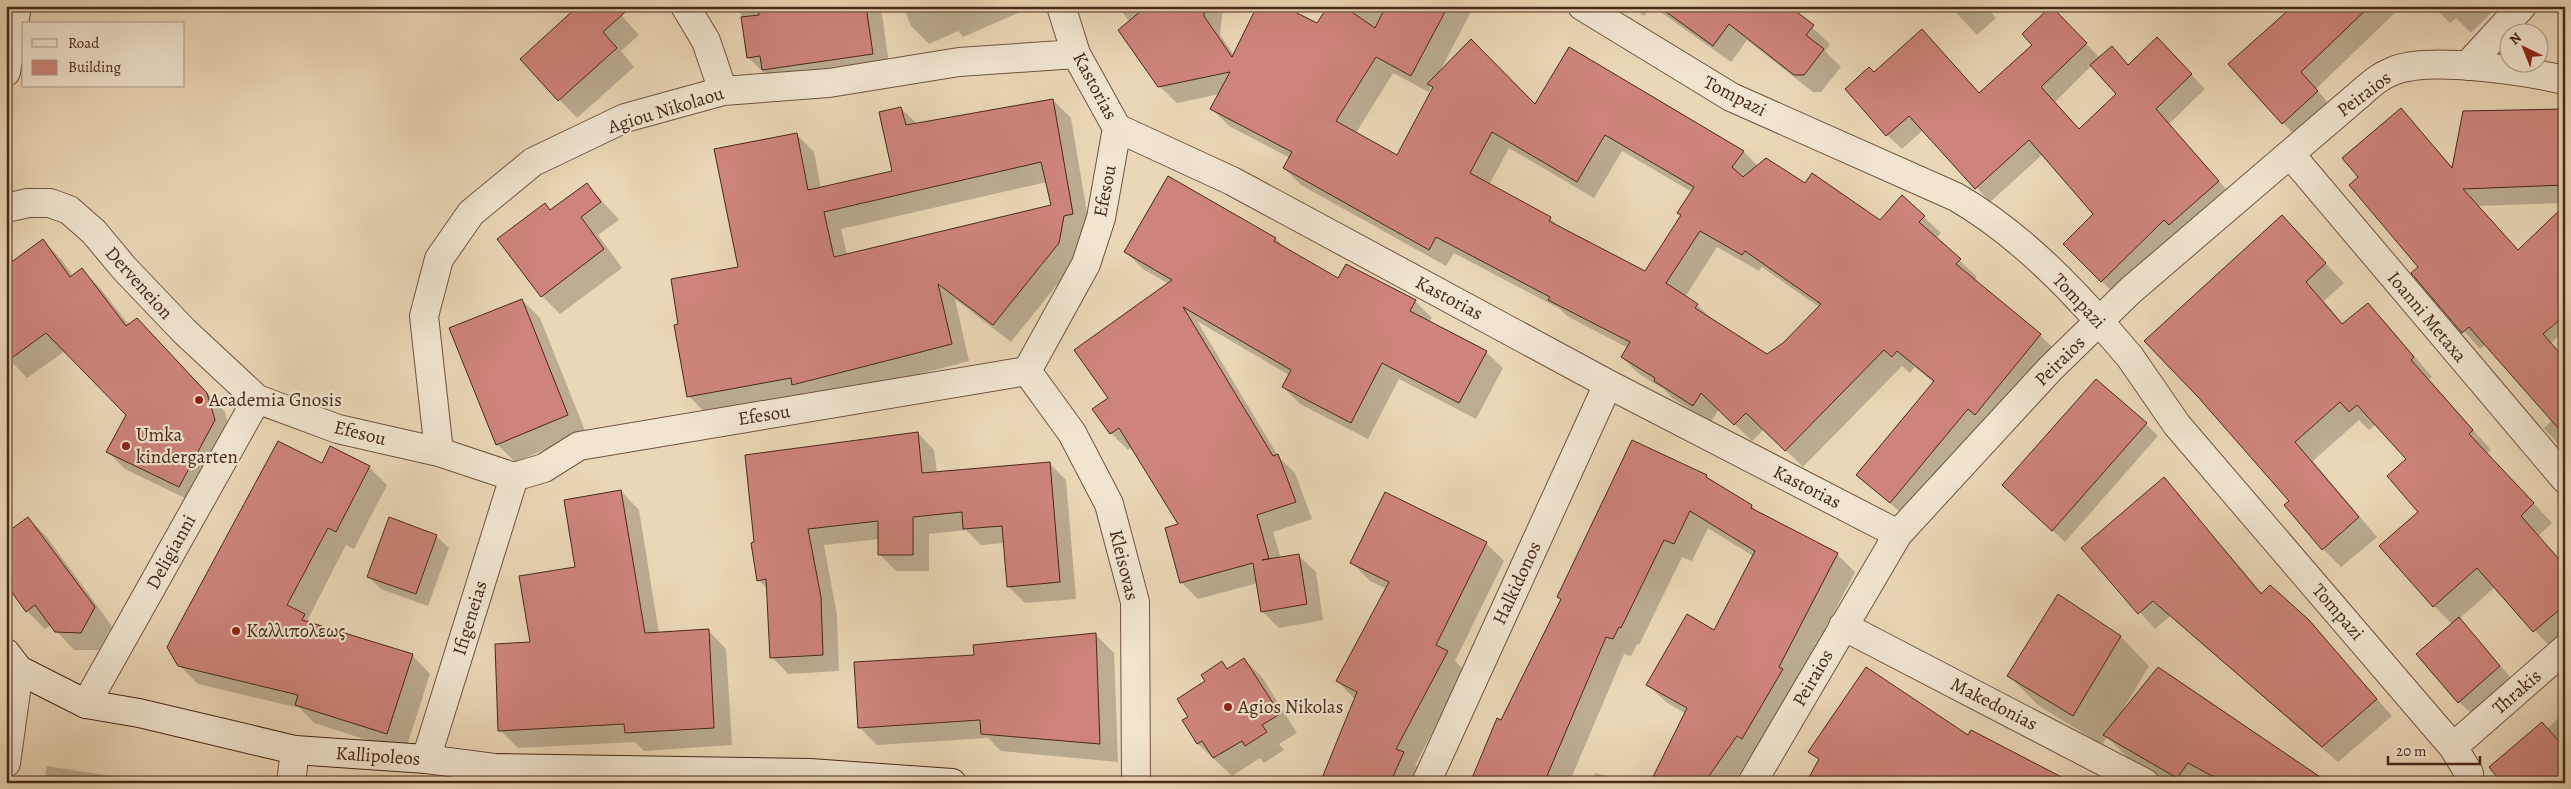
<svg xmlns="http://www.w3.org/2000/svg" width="2571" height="789" font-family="Alegreya,serif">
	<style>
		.shadow { fill: #0003; fill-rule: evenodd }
		.building { fill: #ce847c; stroke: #482819; fill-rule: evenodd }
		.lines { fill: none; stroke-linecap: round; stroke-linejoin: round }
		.minor-casing { stroke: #705440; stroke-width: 30 }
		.tertiary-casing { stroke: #705440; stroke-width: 30 }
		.secondary-casing { stroke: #482819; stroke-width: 30 }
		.minor { stroke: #f1e5d0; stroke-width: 28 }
		.tertiary { stroke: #f1e5d0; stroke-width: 28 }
		.secondary { stroke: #f1e5d0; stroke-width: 28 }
		.poi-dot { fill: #8f2418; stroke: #f1e5d0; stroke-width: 2 }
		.labels { text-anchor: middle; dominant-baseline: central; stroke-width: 4.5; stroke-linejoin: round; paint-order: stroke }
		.street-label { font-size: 19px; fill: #482819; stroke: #f1e5d0 }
		.poi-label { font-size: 19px; fill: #482819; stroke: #f1e5d0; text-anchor: start }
	</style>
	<rect width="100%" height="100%" fill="#ead7b7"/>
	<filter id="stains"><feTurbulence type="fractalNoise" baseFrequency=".004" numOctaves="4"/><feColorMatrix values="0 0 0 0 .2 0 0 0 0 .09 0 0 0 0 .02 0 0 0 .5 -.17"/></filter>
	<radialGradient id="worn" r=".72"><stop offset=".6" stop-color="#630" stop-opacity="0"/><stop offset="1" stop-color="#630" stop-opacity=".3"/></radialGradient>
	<path class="shadow" d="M613,6L639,35L621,51L634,67L577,118L521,59Z
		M735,6H881L890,72L767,76L749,58L742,16Z
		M903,6H1026L1027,9L963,37L958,31L929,44L911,26Z
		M1117,6H1223L1220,35L1234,55L1317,25L1329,6H1474L1439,73L1536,106L1569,49L1744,152L1758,166L1806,185L1880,222L1924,217L1941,233L1936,238L1977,277L1974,280L2040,335L2057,352L1908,519L1858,475L1934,383L1915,367L1910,373L1902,366L1803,467L1764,429L1752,441L1719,409L1711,422L1672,398L1664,389L1639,374L1622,357L1628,348L1567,316L1560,309L1454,253L1446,266L1301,185L1284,168L1290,158L1229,126L1212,109L1220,94L1177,103L1159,86L1130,22ZM1393,73L1429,92L1431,86L1434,89L1397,157L1356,133ZM1509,148L1594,198L1622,151L1692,192L1679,213L1682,216L1645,273L1561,229L1550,218L1489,185ZM1717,247L1759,271L1762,267L1819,307L1784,343L1767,355L1714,321L1697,305L1685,297Z
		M1630,6H1651L1644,16Z
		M1652,6H1803L1796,13L1830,44L1825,51L1841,67L1821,92H1813L1747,40L1731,62Z
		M1950,6H1986L1996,18L1977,35Z
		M2284,6H2402L2316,89L2333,108L2299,139L2283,123L2289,11Z
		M2433,6H2519L2504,22L2493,11L2471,33L2456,18L2450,23Z
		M2051,8L2100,58L2112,48L2129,66L2171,53L2205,89L2169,124L2232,196L2116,295L2064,244L2095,214L2043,154L1990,202L1923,130L1902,149L1887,135L1874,74L1979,94L2034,45ZM2092,65L2117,94L2080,130L2055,102Z
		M2565,17V28L2559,22Z
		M1053,100L1071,118L1090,231L1081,233L1076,261L1011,342L955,299L969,361L811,402L706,414L689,396L680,325L740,268L796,134L814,152L821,189L894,172L901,108L917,124ZM1047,182L1052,206L847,255L841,229Z
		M2400,109L2454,169L2565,110V203L2478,206L2519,251L2565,206V329L2517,377L2486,344L2480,349L2413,273L2420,267L2360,177Z
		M587,184L619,220L598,235L622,268L560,314L542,296L551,211Z
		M2282,217L2344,283L2324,301L2344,325L2368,305L2386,323L2432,377L2429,379L2491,450L2487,453L2552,523L2538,536L2565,565V639L2553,650L2495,587L2459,619L2512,679L2472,714L2459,702L2452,624L2434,606L2420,512L2407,459L2376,424L2369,430L2359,420L2313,461L2377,537L2341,567L2323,549L2291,501Z
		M1276,239L1286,249L1339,280L1415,301L1432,318L1429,322L1486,352L1503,368L1476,419L1399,379L1368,439L1300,404L1283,387L1289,375L1197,321L1278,456L1295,473L1312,519L1273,532L1281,559L1299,556L1316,572L1323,620L1279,628L1262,611L1258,583L1198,599L1181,582L1180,525L1132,447L1128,450L1111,433L1110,398L1169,284L1143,269L1126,252Z
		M43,241L61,259L73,276L82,270L100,288L129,325L155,337L225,412L232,439L197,504L125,469L107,451L127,415L65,351L27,378L8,358Z
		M522,300L540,318L586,433L515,462L497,444Z
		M2565,360V452L2544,428L2552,420Z
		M2146,424L2158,436L2065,542L2016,497Z
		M918,433L934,450L937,473L1049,463L1066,480L1076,599L1025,603L1008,586L1005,543L981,545L966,530L929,534V571H896L879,554L880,539L824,545L837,615L839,671L788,674L772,657L768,590L759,580L752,544Z
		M323,465L369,467L387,485L354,549L346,545L308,619L313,624L412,655L430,674L405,752L314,723L300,708L198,684L179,665Z
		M1706,476L1713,483L1752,506L1759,514L1837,554L1855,572L1797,684L1734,783H1652L1686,714L1666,702L1648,685L1715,631L1753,556L1708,528L1692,561L1682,557L1639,645L1637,644L1631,656L1624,654L1569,783H1472L1502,721Z
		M2164,479L2263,594L2308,621L2392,716L2338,762L2170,616L2155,629L2083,548Z
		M621,491L639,510L659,633L708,630L726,649L732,745L644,751L635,742L518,748L500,730L531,643Z
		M28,518L46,536L112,626L99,650H74L51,625L45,629L27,611Z
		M436,536L449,548L428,606L381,589L369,577Z
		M1486,543L1504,561L1455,661L1465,671L1415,765L1422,771L1416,783H1321L1355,699L1337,681L1387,589L1370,581L1352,563Z
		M1096,635L1114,653L1118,762L1001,751L988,738L877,745L859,727L975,656Z
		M2120,636L2149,666L2122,711L2321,783H2171L2128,758L2107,737L2102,745L2038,705L2009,676Z
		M1244,659L1262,677L1297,733L1279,744L1284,750L1264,763L1260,758L1232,776L1198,744L1183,721L1190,717L1207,681L1222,663L1228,669Z
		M2565,712V783L2547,729Z
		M47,766L155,783H44Z
		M1595,773L1634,783H1592Z"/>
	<path class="building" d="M578,6H632L603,32L617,48L558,101L520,59Z
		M758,6H866L873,54L762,70L760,56L747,58L741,17L759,15Z
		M1147,6H1205L1204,16L1232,57L1257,6H1283L1317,23L1328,6H1343L1375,28L1386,6H1448L1411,76L1376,57L1336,121L1397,155L1433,87L1427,84L1471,39L1535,104L1569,47L1744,151L1732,167L1743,177L1766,158L1805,183L1812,173L1880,220L1902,195L1925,216L1919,222L1961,259L1956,264L2041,334L1975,415L1968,409L1890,503L1856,475L1934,381L1897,351L1892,357L1884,350L1785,451L1746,413L1734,425L1701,393L1693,406L1654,381L1655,378L1621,357L1630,342L1548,300L1550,297L1436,237L1429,250L1283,168L1292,152L1210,109L1230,72L1158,87L1118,30ZM1492,132L1577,182L1605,135L1694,187L1677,213L1681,215L1645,271L1549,221L1551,217L1470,173ZM1700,231L1742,255L1745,251L1821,304L1783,343L1767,354L1695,308L1698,304L1666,283Z
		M1658,6H1789L1814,25L1806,35L1824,49L1804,75H1794L1729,24L1713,46Z
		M2051,6L2087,43L2041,87L2079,129L2116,94L2090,65L2112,46L2128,65L2157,37L2192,74L2156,109L2219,181L2169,225L2164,220L2101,282L2063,244L2093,214L2029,140L1975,189L1909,116L1886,136L1845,89L1869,67L1874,72L1922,29L1979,93L2032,45L2022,34Z
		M2293,6H2370L2301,72L2318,91L2282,124L2228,64Z
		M1053,99L1073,214L1064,216L1059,243L993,325L938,284L952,344L792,385L791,378L687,397L674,325L678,324L671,279L738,267L714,149L797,133L808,190L892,171L879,112L901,107L906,125ZM1041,162L1051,205L834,257L824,212Z
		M2401,108L2452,168L2463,111L2565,109V185L2463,189L2518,250L2565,205V315L2543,334L2565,359V436L2469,327L2462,333L2411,273L2418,267L2349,185L2358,177L2342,158Z
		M1168,176L1276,238L1274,241L1338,278L1346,264L1416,300L1410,311L1487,351L1459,403L1382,363L1351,423L1282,387L1291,370L1183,307L1273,456L1278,454L1296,502L1257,515L1269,559L1262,560L1299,554L1307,604L1261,612L1253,563L1180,583L1165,528L1178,524L1119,428L1110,434L1092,409L1108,398L1074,350L1172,280L1124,252Z
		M587,183L601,202L581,217L604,249L541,297L497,239L545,203L550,210Z
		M2282,215L2326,263L2306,282L2342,324L2368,303L2414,357L2411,360L2473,430L2469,434L2534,503L2521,516L2565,566V605L2533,632L2477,568L2433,607L2379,546L2418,512L2387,476L2406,459L2357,405L2349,412L2340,402L2295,442L2359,517L2322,550L2284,505L2289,501L2198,397L2144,341Z
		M43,239L70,277L82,268L126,326L137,318L207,393L215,420L179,487L106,452L126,415L46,333L6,362V266Z
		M522,299L568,415L496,445L449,328Z
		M2096,379L2147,423L2052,531L2002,485Z
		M918,432L922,473L1050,462L1060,582L1007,587L1002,526L963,529L962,512L913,517V555H878V521L808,529L821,597L823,655L770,658L766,579L757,581L751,543L754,542L745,455Z
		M1632,440L1707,475L1706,477L1752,505L1751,508L1838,553L1779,667L1783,669L1742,739L1737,736L1704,783H1650L1687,708L1646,685L1687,614L1714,630L1755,551L1690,511L1674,544L1664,540L1621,628L1619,627L1613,639L1606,637L1544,783H1470L1497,718L1501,720L1561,599L1557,597Z
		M278,441L322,463L330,446L370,466L336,532L328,528L287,605L305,614L302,620L413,654L387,734L295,705L298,695L178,666L167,647Z
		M2164,477L2261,594L2270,585L2309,620L2377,699L2322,747L2153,601L2138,614L2081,548Z
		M621,490L645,633L709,629L714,728L625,733L624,724L498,731L495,644L530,642L519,576L575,567L564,500Z
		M1385,492L1487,542L1436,645L1448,651L1396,749L1404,752L1390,783H1320L1357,692L1336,681L1389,582L1350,563Z
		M28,517L95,607L81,633L55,632L35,605L26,612L6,584V533Z
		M389,517L437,535L416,594L367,577Z
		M2058,594L2121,636L2073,716L2007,676Z
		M2459,617L2500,666L2458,703L2416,654Z
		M1096,633L1100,744L981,734L980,720L858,728L854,662L974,655L973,645Z
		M1244,658L1280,714L1262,725L1267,732L1245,746L1242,741L1213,758L1202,741L1197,744L1182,720L1188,717L1177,699L1205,681L1201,675L1222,661L1227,669Z
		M1866,667L1968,735L1971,730L2073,783H1806L1819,759L1808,752Z
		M2158,667L2329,783H2225L2188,763L2177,778L2103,735Z
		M2542,722L2565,748V783H2502L2489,767Z"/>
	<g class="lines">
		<g class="minor-casing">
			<path id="minor" d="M685,6L706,41L723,91
				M1061,6L1076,54L1117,128L1232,181L1608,384L1898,534
				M2467,66L2522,6
				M6,72L17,6
				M2290,154L2565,479
				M6,208L28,203H50L69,210L94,232L124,268L184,331L257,399L338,429L439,452L514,477L544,468L579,446L1027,371
				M2099,321L2130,357L2177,425L2453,747L2469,773V783
				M1027,371L1072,433L1109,504L1135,602L1136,783
				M1027,371L1086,264L1101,218L1117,128
				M439,452L424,316L439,259L471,213L533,162L625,118L723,91L829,83L959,62L1076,54
				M1843,626L2145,783
				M86,704L257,399
				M2453,747L2565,649
				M426,759L514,477
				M6,763L19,670
				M291,783L295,750
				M1426,783L1608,384
				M1752,783L1898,534L2050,369L2131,290L2361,93C2371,84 2380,76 2393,71C2430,56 2525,71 2565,80"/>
		</g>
		<g class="tertiary-casing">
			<path id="tertiary" d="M1582,6L1731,97L1956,197C2011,229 2057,273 2099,321"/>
		</g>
		<g class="secondary-casing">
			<path id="secondary" d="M6,653L19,670L86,704L139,713L295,750L426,759L495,768L810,773L952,783"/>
		</g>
		<use href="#minor" class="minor"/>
		<use href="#tertiary" class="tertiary"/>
		<use href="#secondary" class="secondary"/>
	</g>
	<g class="poi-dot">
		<circle cx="199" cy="400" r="5"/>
		<circle cx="126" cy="446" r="5"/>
		<circle cx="236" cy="631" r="5"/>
		<circle cx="1228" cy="707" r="5"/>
	</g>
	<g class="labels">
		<g class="street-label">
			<text transform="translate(1095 86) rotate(62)">Kastorias</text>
			<text transform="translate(2364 94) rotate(-37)">Peiraios</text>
			<text transform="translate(1735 96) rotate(27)">Tompazi</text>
			<text transform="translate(666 110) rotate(-17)">Agiou Nikolaou</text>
			<text transform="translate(1105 191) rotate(-79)">Efesou</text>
			<text transform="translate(139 283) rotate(48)">Derveneion</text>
			<text transform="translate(1449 298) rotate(28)">Kastorias</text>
			<text transform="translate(2079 301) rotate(47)">Tompazi</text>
			<text transform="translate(2427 317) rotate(50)">Ioanni Metaxa</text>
			<text transform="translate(2060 361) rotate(-45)">Peiraios</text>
			<text transform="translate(764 415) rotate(-9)">Efesou</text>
			<text transform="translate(360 433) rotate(14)">Efesou</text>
			<text transform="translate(1807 487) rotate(27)">Kastorias</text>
			<text transform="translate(171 552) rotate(-61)">Deligianni</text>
			<text transform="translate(1124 565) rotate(76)">Kleisovas</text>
			<text transform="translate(1517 583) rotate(-65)">Halkidonos</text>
			<text transform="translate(2338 612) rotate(49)">Tompazi</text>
			<text transform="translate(470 618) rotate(-73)">Ifigeneias</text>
			<text transform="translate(1813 678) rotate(-60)">Peiraios</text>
			<text transform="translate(2517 692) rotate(-41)">Thrakis</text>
			<text transform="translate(1994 704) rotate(27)">Makedonias</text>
			<text transform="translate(378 756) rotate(4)">Kallipoleos</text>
		</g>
		<g class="poi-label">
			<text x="209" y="400">Academia Gnosis</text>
			<text x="136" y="435">Umka<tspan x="136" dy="22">kindergarten</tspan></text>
			<text x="246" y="631">Καλλιπολεως</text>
			<text x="1238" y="707">Agios Nikolas</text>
		</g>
	</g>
	<rect width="2571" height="789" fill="none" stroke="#ead7b7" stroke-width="25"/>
	<rect x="8" y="8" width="2556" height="774" fill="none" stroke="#482819" stroke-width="2.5"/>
	<rect x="12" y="12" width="2546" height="764" fill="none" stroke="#482819"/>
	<rect x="22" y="22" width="162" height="65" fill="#f1e5d0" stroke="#ad9987"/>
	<rect x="32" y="39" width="25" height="8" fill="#f1e5d0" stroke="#ad9987"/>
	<text x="68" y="48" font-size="15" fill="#482819">Road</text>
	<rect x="32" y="60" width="25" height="15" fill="#ce847c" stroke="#ad9987"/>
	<text x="68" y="72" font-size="15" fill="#482819">Building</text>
	<g transform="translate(2524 48) rotate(317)"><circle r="24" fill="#f1e5d0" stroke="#ad9987"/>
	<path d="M0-4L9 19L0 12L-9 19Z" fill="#8f2418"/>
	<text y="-8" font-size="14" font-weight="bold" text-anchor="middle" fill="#482819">N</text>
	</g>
	<path d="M2388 756v8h92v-8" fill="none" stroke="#482819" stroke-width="2.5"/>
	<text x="2396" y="756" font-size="15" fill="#482819" stroke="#f1e5d0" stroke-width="4" paint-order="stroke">20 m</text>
	<rect width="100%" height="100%" filter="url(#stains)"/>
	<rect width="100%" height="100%" fill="url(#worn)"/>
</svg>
